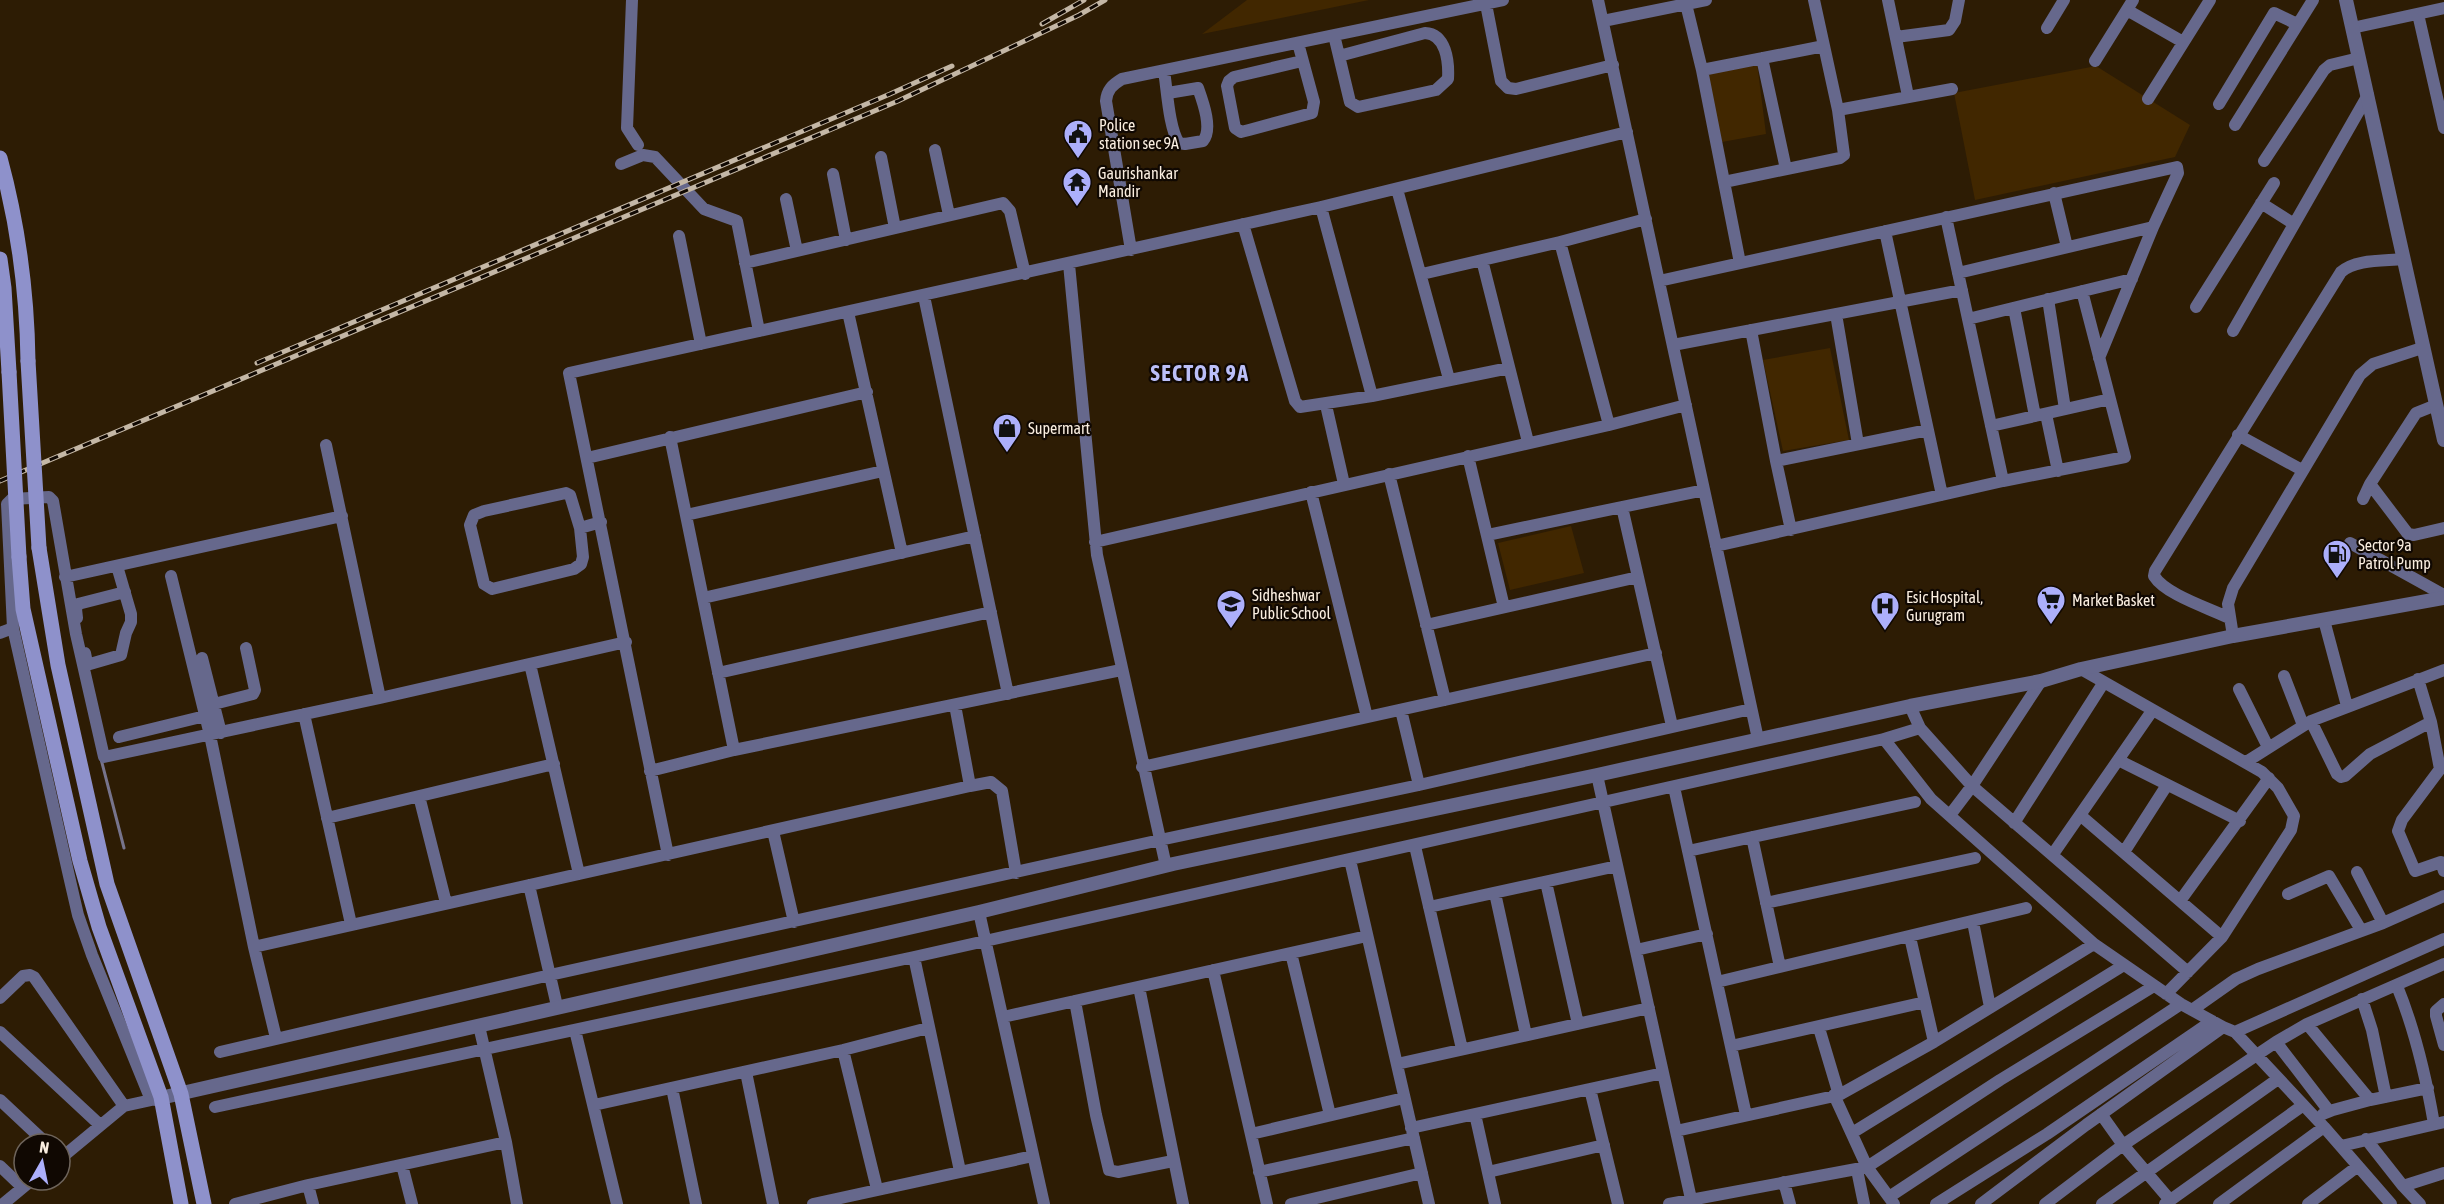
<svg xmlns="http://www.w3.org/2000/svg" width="2444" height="1204" font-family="'Asap Condensed',sans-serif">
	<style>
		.green { fill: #412700 }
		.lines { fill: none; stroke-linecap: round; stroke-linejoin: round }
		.stream { stroke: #77748c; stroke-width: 3 }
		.minor { stroke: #66688c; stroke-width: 12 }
		.tertiary { stroke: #66688c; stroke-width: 14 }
		.secondary { stroke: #8e91cb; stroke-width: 15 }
		.rail-casing { stroke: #c4b7a6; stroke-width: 5 }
		.rail { stroke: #100802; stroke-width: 3; stroke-dasharray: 9; stroke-linecap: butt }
		.secondary-bridge { stroke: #8e91cb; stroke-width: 15 }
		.labels { text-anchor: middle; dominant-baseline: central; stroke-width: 4.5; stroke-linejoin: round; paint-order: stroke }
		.poi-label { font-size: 16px; fill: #faeee0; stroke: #100802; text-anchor: start }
		.district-label { font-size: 22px; font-weight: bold; letter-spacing: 1.5px; fill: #bbbff8; stroke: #100802 }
	</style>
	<rect width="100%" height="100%" fill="#2d1c04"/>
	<path class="green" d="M1247,0H1369L1202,34Z
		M1757,63L1766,134L1722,142L1706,73Z
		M2096,66L2190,125L2175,157L1975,200L1954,93Z
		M1830,348L1849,440L1783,451L1763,360Z
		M1571,526L1584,573L1510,590L1498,543Z"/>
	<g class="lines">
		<path class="stream" d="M101,759L124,848"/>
		<path class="minor" d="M632,0L627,128L638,145
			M1598,0L1758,739
			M1888,0L1908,96
			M1486,4L1501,81L1508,88L1516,89L1613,65
			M1686,4L1702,70L1740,263
			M2127,10L2183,42
			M2418,14L2444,128
			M1603,21L1706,0
			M2047,28L2064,0
			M2352,28L2444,8
			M1334,35L1350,102L1358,107L1436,90L1448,79C1449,61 1446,34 1425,33L1339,56
			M1896,37L1949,30L1955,21L1959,0
			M1298,43L1314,102L1312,113L1249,130L1241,132L1235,128L1227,86L1229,81L1234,77L1302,61
			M1762,58L1786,169
			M2095,61L2133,0
			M1702,70L1824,46
			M1164,71C1167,89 1169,129 1179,143L1185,144L1203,141C1213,129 1203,102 1198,88L1168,93
			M2148,99L2210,0
			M2219,104L2274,13L2297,24
			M1838,110L1952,89
			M2235,125L2313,0
			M935,150L949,215
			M881,157L895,228
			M2264,161L2324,70L2330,65L2359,58
			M621,164L643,155L655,157L704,209L737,221L759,331
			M833,174L846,240
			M1724,182L1840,158L1844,155L1838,110L1814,0
			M1397,189L1449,379
			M2054,193L2067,247
			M786,199L797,251
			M2261,203L2294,224
			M1321,207L1372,396
			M1946,217L2003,481
			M1243,224L1295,401L1300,407L1372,396L1509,368
			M1885,231L1942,495
			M679,236L701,344
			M1560,242L1609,425
			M1131,250L1106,101C1107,90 1112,85 1122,79L1503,0
			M1482,260L1528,442
			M745,263L1003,203L1010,211L1025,274
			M1069,264L1097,555L1166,866
			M1958,273L2153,227
			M1422,274L1560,242L1646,219
			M1659,281L2177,167L2178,173L2153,227L2099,358
			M924,296L1008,694
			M2048,299L2065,409
			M2196,307L2274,183
			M2014,308L2035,416
			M848,312L902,553
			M1836,314L1858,444
			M1968,319L2132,279
			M1751,330L1776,461L1791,530
			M2233,331L2368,95
			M1673,345L1962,290
			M1326,405L1344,484
			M2436,405L2416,413L2370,484L2408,534L2414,535L2444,528
			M2046,414L2058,471
			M1991,426L2110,399
			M2238,435L2302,470
			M670,437L734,750
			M326,445L380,698
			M1468,456L1504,607
			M587,458L867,392
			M1776,461L1928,430
			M1389,474L1445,700
			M1311,492L1367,717
			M2363,499L2370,484
			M1622,507L1672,726
			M686,515L883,471
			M580,528L583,557L581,564L574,569L492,589L484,584L470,525L474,515L484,511L566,493L570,495L580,528L601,522
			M1487,535L1704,490
			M1095,542L1609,425L1686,405
			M2350,543L2444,595
			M1716,546L2003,481L2125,457L2082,291
			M171,576L210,735L254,947L276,1038
			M65,577L342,516
			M703,598L975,536
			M77,618L76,609L78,604L125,592
			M2229,618C2209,608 2166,595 2154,576L2155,571L2341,272C2355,259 2384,261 2403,259
			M2324,620L2347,706
			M1426,625L1638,577
			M0,633L13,628
			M2233,636L2228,604L2233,588L2360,375L2373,364L2422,348
			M85,653L87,663L90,664L121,655L126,633L131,622V614L117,566
			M202,658L221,733
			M530,664L579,874
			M2081,669L2262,772L2278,788L2294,816L2291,830L2222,937L2166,994
			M718,673L991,612
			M2284,676L2303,725
			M2418,679L2431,722L2440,769L2402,820L2398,831L2415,871L2441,862L2444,871
			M2239,689L2268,747
			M214,704L253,694L255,690L246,648
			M1910,706L1920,728L1972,786L2188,972
			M1401,710L1419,785
			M304,714L351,924
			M2311,721L2337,774L2341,777L2345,776L2370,754L2431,722
			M119,737L205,716
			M1884,739L1931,799L2094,944L2181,1004L2223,1027
			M2118,760L2240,821
			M2246,762L2311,721L2444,670
			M1142,767L1656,653
			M650,771L734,750L1121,670
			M1597,775L1691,1199
			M970,786L991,782L1002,791L1016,873
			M1674,787L1746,1115
			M419,796L446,903
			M1950,815L1972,786L2041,681
			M2080,815L2222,937
			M327,818L554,764
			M2014,823L2104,682
			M773,831L794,922
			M1752,837L1780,967
			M1415,846L1462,1049
			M1688,851L1915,802
			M2124,852L2167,785
			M2053,854L2152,711
			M668,855L569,373L1321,207L1627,132
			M1350,860L1429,1204
			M2357,872L2383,923
			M1546,882L1578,1024
			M529,885L557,1006
			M1495,893L1526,1035
			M2288,894L2329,876L2361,930
			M2180,901L2269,778
			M1766,903L1975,858
			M1429,907L1617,866
			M979,912L1044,1204
			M1973,922L1990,1007
			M1910,937L1934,1042
			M254,947L970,786L955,705
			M1636,950L1707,934
			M1291,953L1330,1115
			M914,957L960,1171
			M1213,970L1267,1204
			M1717,982L2026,908
			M2397,986C2415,1030 2426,1077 2434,1124
			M1139,987L1183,1204
			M0,998L23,976L30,975L34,977L124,1106L156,1099
			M2362,999L2372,1030L2386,1097
			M1075,1001L1096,1115L1109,1170L1118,1172L1173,1161
			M2444,1004L2436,1011V1016L2444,1045
			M2192,1010L2236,979L2258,969L2383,923L2444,896
			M1003,1017L1367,936
			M2307,1024L2370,1100L2428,1088
			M479,1026L506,1142L517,1204
			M1819,1028L1839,1095
			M575,1030L617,1204
			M0,1032L100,1125
			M2235,1032L2444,939
			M2276,1042L2329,1111
			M1731,1046L1925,1002
			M843,1050L877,1189
			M220,1052L550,975L1160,840L1419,785L1751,709
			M1397,1064L1649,1008
			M746,1072L773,1204
			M672,1088L696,1204
			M1590,1089L1618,1204
			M1834,1095L1867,1167L1894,1204
			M0,1100L47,1144
			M151,1100L92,955L78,915L69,876L13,628L7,504L12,499L49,497L53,501L76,634L104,757L380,698L626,642
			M594,1105L843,1050L928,1028
			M215,1107L914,957L1884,739L1920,728
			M1475,1114L1495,1204
			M2101,1114L2123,1145L2170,1200
			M2323,1114L2333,1110L2370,1100
			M1411,1128L1663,1073
			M1676,1131L1839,1095L1934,1042L2094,944
			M1852,1133L2124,965
			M1251,1134L1404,1098
			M2366,1139L2403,1186
			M2341,1146L2444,1122
			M60,1159L124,1106
			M402,1165L412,1204
			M0,1166L22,1187
			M1857,1170L1864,1204
			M1259,1172L1414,1138
			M1488,1172L1604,1145
			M1784,1182L1790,1204
			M308,1185L313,1204
			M1889,1197L2181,1004
			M3,1204L32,1180
			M235,1204L308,1185L506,1142
			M813,1204L1033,1156
			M1291,1204L1422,1173
			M1669,1204L1867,1167L2000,1080L2154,986
			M1936,1204L2047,1134L2212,1021
			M1981,1204L2086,1125L2223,1027L2235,1032L2324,1127L2391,1204
			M2045,1204L2123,1145L2276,1042L2307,1024L2444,964
			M2102,1204L2278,1079
			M2165,1204L2302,1106
			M2219,1204L2324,1127
			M2308,1204L2358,1166
			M2420,1204L2403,1186L2444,1173"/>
		<path class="tertiary" d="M2346,0L2444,440
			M156,1099L979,912L1173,864L1597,775L1910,706L2041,681L2081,669L2233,636L2444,598"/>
		<path class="secondary" d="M0,158C18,224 27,292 28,361
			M0,259L4,288L9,372
			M39,548L58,665L107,884L181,1094L204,1204
			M19,557L23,609L80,861L99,927L161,1097L181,1204"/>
		<g class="rail-casing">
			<path id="rail" d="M1042,24L1084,0
				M257,363L890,94L952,66
				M0,481L898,101L1079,15L1105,0"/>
		</g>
		<use href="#rail" class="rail"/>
		<path class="secondary-bridge" d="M28,361L39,548
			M9,372L19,557"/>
	</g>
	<defs>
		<g id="civic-pin" transform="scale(1.5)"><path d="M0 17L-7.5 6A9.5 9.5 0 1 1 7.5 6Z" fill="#acaffb" stroke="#100802"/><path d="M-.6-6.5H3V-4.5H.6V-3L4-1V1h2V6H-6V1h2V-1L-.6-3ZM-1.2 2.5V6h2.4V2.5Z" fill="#111"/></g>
		<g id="temple-pin" transform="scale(1.5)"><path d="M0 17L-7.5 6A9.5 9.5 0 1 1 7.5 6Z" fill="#acaffb" stroke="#100802"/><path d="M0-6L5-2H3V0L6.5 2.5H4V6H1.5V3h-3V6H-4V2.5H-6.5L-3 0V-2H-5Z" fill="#111"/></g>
		<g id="shop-pin" transform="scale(1.5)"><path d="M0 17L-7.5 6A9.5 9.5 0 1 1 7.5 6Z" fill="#acaffb" stroke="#100802"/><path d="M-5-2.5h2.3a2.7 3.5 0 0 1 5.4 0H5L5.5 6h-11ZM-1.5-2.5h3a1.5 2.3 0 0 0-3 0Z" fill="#111"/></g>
		<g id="fuel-pin" transform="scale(1.5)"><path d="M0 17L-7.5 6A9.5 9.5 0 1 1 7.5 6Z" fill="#acaffb" stroke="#100802"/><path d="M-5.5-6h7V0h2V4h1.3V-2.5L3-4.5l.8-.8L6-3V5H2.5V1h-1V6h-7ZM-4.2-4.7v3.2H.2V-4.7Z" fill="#111"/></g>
		<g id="supermarket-pin" transform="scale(1.5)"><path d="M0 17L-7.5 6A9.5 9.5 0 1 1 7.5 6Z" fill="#acaffb" stroke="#100802"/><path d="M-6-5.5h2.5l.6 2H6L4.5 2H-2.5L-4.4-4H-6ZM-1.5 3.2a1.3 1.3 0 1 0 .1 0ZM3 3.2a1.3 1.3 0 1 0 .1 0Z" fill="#111"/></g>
		<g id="school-pin" transform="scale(1.5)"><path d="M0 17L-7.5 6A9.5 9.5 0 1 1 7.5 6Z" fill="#acaffb" stroke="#100802"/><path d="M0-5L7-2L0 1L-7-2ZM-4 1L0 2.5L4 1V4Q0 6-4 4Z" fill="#111"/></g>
		<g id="hospital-pin" transform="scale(1.5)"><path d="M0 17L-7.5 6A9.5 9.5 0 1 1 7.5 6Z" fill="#acaffb" stroke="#100802"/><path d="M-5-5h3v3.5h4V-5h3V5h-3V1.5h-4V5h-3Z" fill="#111"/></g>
	</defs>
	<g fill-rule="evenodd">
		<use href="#civic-pin" x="1078" y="134"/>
		<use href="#temple-pin" x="1077" y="182"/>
		<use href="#shop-pin" x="1007" y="428"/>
		<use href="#fuel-pin" x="2337" y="554"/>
		<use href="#supermarket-pin" x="2051" y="600"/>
		<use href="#school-pin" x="1231" y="604"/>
		<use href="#hospital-pin" x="1885" y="606"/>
	</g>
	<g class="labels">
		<g class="poi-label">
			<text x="1099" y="125">Police<tspan x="1099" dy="18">station sec 9A</tspan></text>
			<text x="1098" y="173">Gaurishankar<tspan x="1098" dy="18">Mandir</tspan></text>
			<text x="1028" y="428">Supermart</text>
			<text x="2358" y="545">Sector 9a<tspan x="2358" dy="18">Patrol Pump</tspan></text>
			<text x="1252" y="595">Sidheshwar<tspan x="1252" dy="18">Public School</tspan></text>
			<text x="1906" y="597">Esic Hospital,<tspan x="1906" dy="18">Gurugram</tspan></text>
			<text x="2072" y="600">Market Basket</text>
		</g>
		<g class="district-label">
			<text x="1200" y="373">SECTOR 9A</text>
		</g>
	</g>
	<g transform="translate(42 1162) rotate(9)"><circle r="28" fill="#100802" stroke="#6e645b" stroke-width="1.5"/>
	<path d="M0-4.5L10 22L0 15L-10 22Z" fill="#acaffb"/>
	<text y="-9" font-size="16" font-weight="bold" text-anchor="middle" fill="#faeee0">N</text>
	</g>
</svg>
